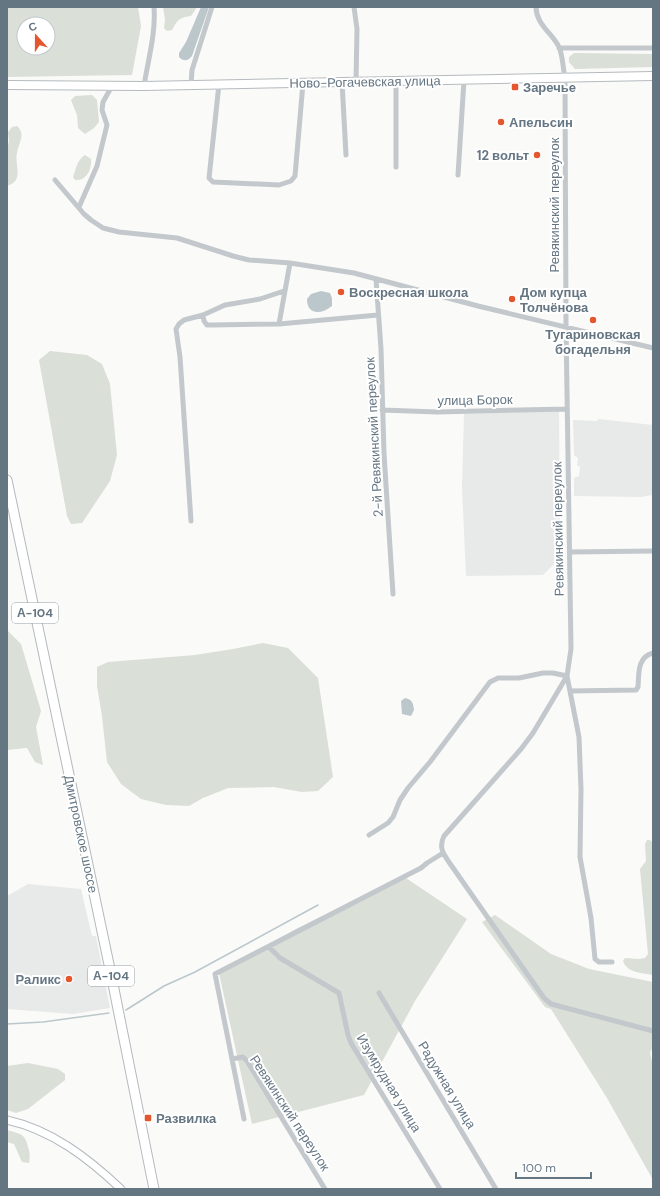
<svg xmlns="http://www.w3.org/2000/svg" width="660" height="1196" font-family="'DM Sans',sans-serif">
	<style>
		.built { fill: #e8e9e9 }
		.green { fill: #dadfd7; fill-rule: evenodd }
		.water { fill: #bbc7cb }
		.lines { fill: none; stroke-linecap: round; stroke-linejoin: round }
		.stream { stroke: #bbc7cb; stroke-width: 1.5 }
		.secondary-casing { stroke: #b3babf; stroke-width: 9 }
		.primary-casing { stroke: #b5babe; stroke-width: 10 }
		.highway-casing { stroke: #b4b9bd; stroke-width: 11 }
		.street { stroke: #c3c8cc; stroke-width: 5 }
		.secondary { stroke: #fff; stroke-width: 7 }
		.primary { stroke: #fff; stroke-width: 8 }
		.highway { stroke: #fff; stroke-width: 9 }
		.poi-dot { fill: #e4572e; stroke: #fff; stroke-width: 1.5 }
		.labels { text-anchor: middle; dominant-baseline: central; stroke-width: 4; stroke-linejoin: round; paint-order: stroke }
		.shield { fill: #fff; stroke: #939fa8; stroke-width: 1 }
		.shield-label { font-size: 12px; font-weight: bold; fill: #657683 }
		.street-label { font-size: 13px; fill: #657683; stroke: #fff }
		.poi-label { font-size: 13px; font-weight: bold; fill: #657683; stroke: #fff; text-anchor: start }
	</style>
	<rect width="100%" height="100%" fill="#fafaf8"/>
	<path class="built" d="M559,411L560,533L557,554L554,564L543,575L466,576L462,487L464,414Z
		M598,419L653,425L652,495L641,497L574,496V478L579,476L580,466H577L578,458L574,455L573,420L597,421Z
		M28,884L81,889L92,936H96L110,1008L73,1014L7,1009V896Z"/>
	<path class="green" d="M7,7H138L141,26L132,75L7,77ZM24,24H48V48H24Z
		M163,7H197L191,16C179,18 178,19 172,30L167,31L164,28L165,20Z
		M574,53L653,54V67L575,69L569,62V57Z
		M92,95L97,100L99,122L94,128L85,134L78,128L77,115L71,100L75,96Z
		M17,126C26,134 19,142 17,153C14,164 25,181 7,186V152L9,140L8,132L12,127Z
		M85,155L91,159C92,170 86,181 75,180L73,177C76,169 77,160 85,155Z
		M50,351L87,355L102,364L110,384L117,455L110,481L82,523L71,524L67,516L39,360Z
		M7,630L21,644L41,711L36,727L43,765L35,762L27,748L7,750Z
		M263,643L288,648L318,678L333,777L318,791L302,792L274,787L228,788L203,798L189,806L166,805L141,799L121,784L107,762L102,716L97,686V667L108,662L195,655L233,649Z
		M647,840H650L653,843V975C642,973 627,973 623,961L625,958L638,959L645,958L648,954L640,869L646,861L645,844Z
		M403,876L467,919L415,1001L364,1095L252,1124L219,973L296,929Z
		M495,915L551,954L589,969L653,982V1046L650,1053L653,1066V1180L607,1098L551,1009L545,1007L482,922Z
		M28,1063L58,1069L65,1074V1080L28,1109L16,1113L7,1110V1066Z
		M7,1130C20,1134 25,1133 28,1147C30,1153 30,1157 29,1163L22,1162L14,1144L7,1142Z"/>
	<path class="water" d="M201,7H209L192,56C188,61 184,62 179,57V53L186,42Z
		M321,291L330,293L332,298V306C321,315 307,315 307,299L311,294Z
		M405,698C413,700 413,703 414,710L411,716L402,714L401,701Z"/>
	<g class="lines">
		<path class="stream" d="M126,1010L164,986L195,972L318,905
			M7,1024L43,1022L109,1013"/>
		<g class="secondary-casing">
			<path id="secondary" d="M7,1120C52,1130 88,1158 121,1189"/>
		</g>
		<g class="primary-casing">
			<path id="primary" d="M7,85L144,86L653,76"/>
		</g>
		<g class="highway-casing">
			<path id="highway" d="M7,480L111,974L154,1189"/>
		</g>
		<path class="street" d="M354,7L357,29L356,82
			M536,7C536,24 552,33 559,47C563,56 563,69 565,78L566,327L571,649L567,676L579,737L581,789L580,857L591,918L595,959L599,962H612
			M559,48H653
			M396,81V167
			M342,82L346,155
			M219,84L209,178L213,182L279,185L291,181L295,176L303,83
			M191,85L192,70L212,7
			M144,86C148,60 156,33 154,7
			M458,175L464,80
			M55,180L84,214L91,220L103,228L119,232L177,238L233,256L249,260L290,263L354,273L478,306L653,348
			M79,207L97,166L107,125L102,110L103,102L112,86
			M376,279L381,349L384,454L393,594
			M203,315L204,321L207,325H212L279,324L378,315
			M279,324L290,263
			M382,410L437,412L567,409
			M191,521L180,357L176,329L179,324L184,320L203,315L225,305L260,299L284,291
			M570,552L653,551
			M570,691L636,690L638,687C639,674 637,657 653,653
			M369,835L388,823L393,817L400,800L408,788L430,762L490,682L498,678H519L543,673H553L567,676L533,733L521,749L444,836C438,848 444,855 451,865L544,998L551,1004L653,1031
			M269,947L280,958L339,993L348,1035L351,1043L440,1189
			M379,993L496,1189
			M232,1059L243,1057L247,1061L325,1189
			M244,1119L215,974L421,868L427,863L443,853"/>
		<use href="#secondary" class="secondary"/>
		<use href="#primary" class="primary"/>
		<use href="#highway" class="highway"/>
	</g>
	<g class="poi-dot">
		<rect x="511" y="83" width="8" height="8" rx="2"/>
		<circle cx="501" cy="122" r="4"/>
		<circle cx="537" cy="155" r="4"/>
		<circle cx="341" cy="292" r="4"/>
		<circle cx="512" cy="299" r="4"/>
		<circle cx="593" cy="320" r="4"/>
		<circle cx="69" cy="979" r="4"/>
		<rect x="144" y="1114" width="8" height="8" rx="2"/>
	</g>
	<g class="labels">
		<g class="shield">
			<rect x="12" y="603" width="46" height="20" rx="3"/>
			<rect x="88" y="966" width="46" height="20" rx="3"/>
		</g>
		<g class="shield-label">
			<text x="35" y="613">А-104</text>
			<text x="111" y="976">А-104</text>
		</g>
		<g class="street-label">
			<text transform="translate(365 82) rotate(-1)">Ново-Рогачевская улица</text>
			<text transform="translate(554 205) rotate(-90)">Ревякинский переулок</text>
			<text transform="translate(475 400) rotate(-1)">улица Борок</text>
			<text transform="translate(374 437) rotate(-93)">2-й Ревякинский переулок</text>
			<text transform="translate(558 529) rotate(-91)">Ревякинский переулок</text>
			<text transform="translate(81 834) rotate(78)">Дмитровское шоссе</text>
			<text transform="translate(389 1083) rotate(59)">Изумрудная улица</text>
			<text transform="translate(447 1085) rotate(59)">Радужная улица</text>
			<text transform="translate(290 1113) rotate(57)">Ревякинский переулок</text>
		</g>
		<g class="poi-label">
			<text x="523" y="87">Заречье</text>
			<text x="509" y="122">Апельсин</text>
			<text x="529" y="155" text-anchor="end">12 вольт</text>
			<text x="349" y="292">Воскресная школа</text>
			<text x="520" y="292">Дом купца<tspan x="520" dy="15">Толчёнова</tspan></text>
			<text x="593" y="334" text-anchor="middle">Тугариновская<tspan x="593" dy="15">богадельня</tspan></text>
			<text x="61" y="979" text-anchor="end">Раликс</text>
			<text x="156" y="1118">Развилка</text>
		</g>
	</g>
	<rect width="660" height="1196" fill="none" stroke="#657683" stroke-width="16"/>
	<g transform="translate(36 36) rotate(339)"><circle r="19" fill="#ffffff" stroke="#c1c8cd"/>
	<path d="M0-3L7 15L0 10L-7 15Z" fill="#e4572e"/>
	<text y="-6" font-size="11" font-weight="bold" text-anchor="middle" fill="#657683">С</text>
	</g>
	<path d="M516 1172v6h75v-6" fill="none" stroke="#657683" stroke-width="2"/>
	<text x="522" y="1172" font-size="12" fill="#657683" stroke="#ffffff" stroke-width="3" paint-order="stroke">100 m</text>
</svg>
